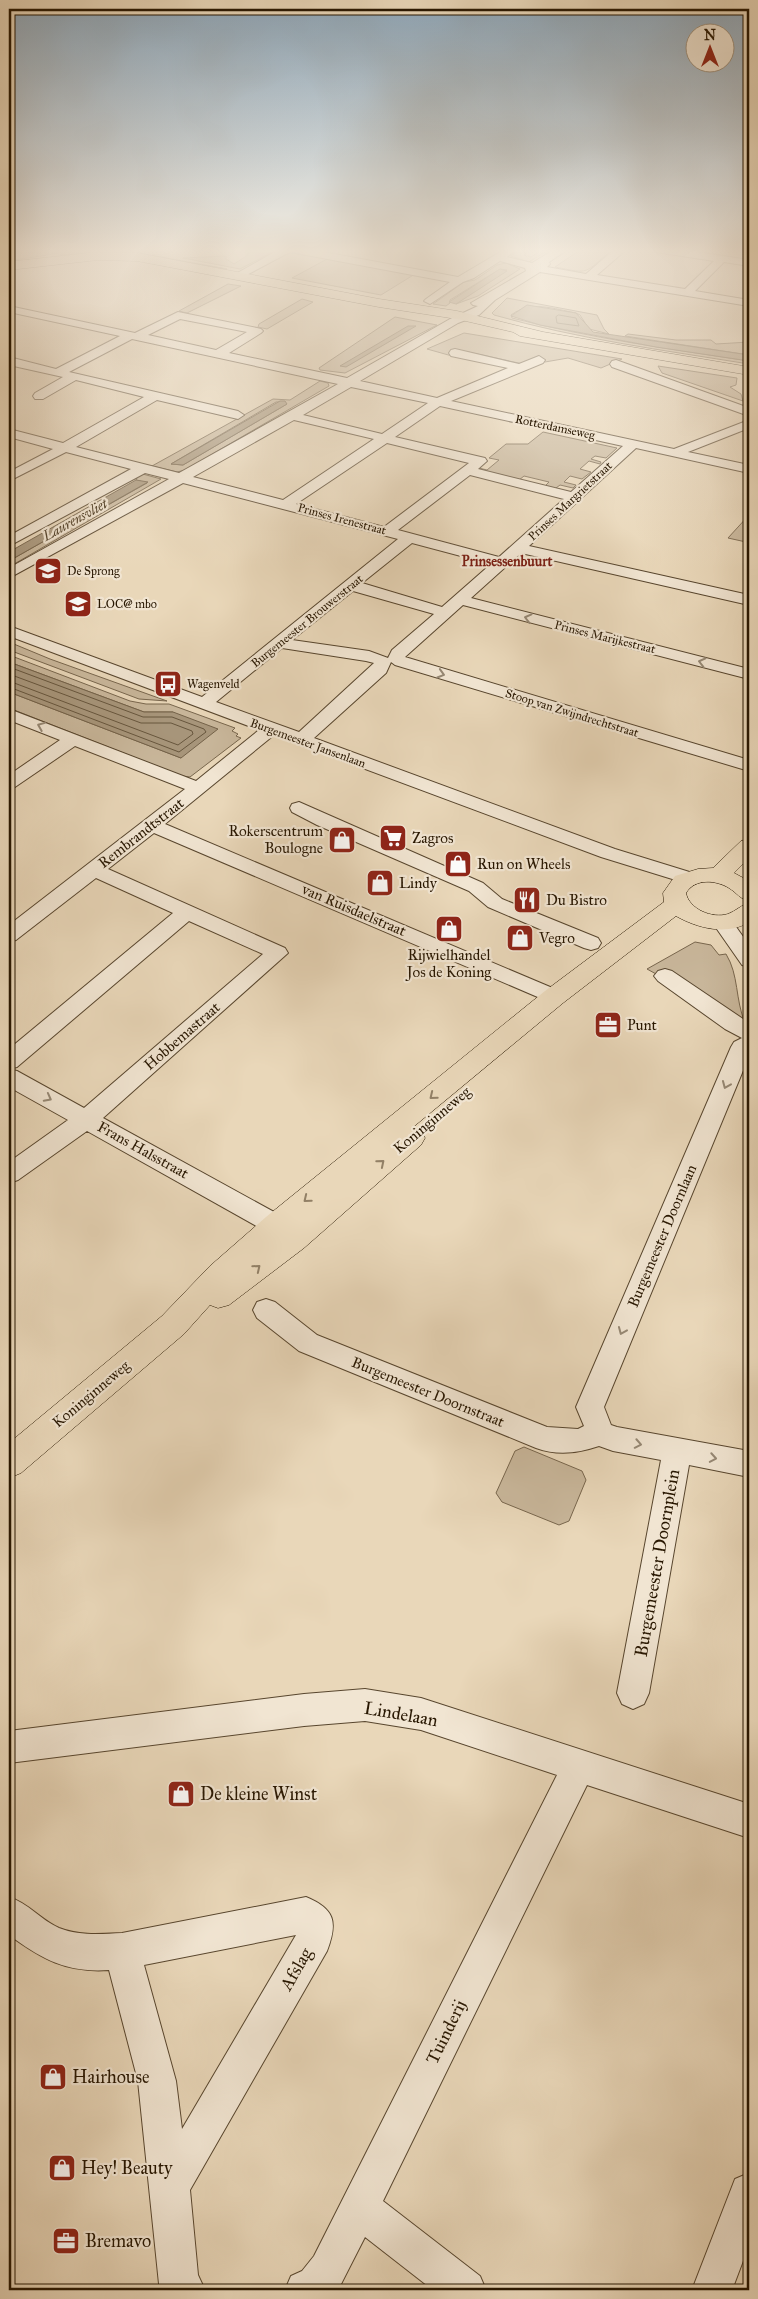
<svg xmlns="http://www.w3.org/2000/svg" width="758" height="2299" font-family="'IM FELL Great Primer',serif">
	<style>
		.green { fill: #c8b69a; stroke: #78664d; fill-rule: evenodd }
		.water { fill: #a7957a; stroke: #746249 }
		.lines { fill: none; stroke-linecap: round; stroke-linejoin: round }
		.shore { stroke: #67563d; stroke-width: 1 }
		.minor-casing { stroke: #58462e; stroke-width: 2 }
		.major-casing { stroke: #271600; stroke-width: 1 }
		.minor { fill: #f1e5d2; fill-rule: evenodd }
		.major { fill: #e9d7b9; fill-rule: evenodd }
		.oneway { stroke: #968874 }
		.oneway2 { stroke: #928066 }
		.labels { text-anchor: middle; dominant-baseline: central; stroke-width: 4.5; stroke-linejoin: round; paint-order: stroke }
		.far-street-label { font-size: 12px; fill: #271600; stroke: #f1e5d2 }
		.far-poi-label { font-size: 12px; fill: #271600; stroke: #f1e5d2; text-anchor: start }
		.far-water-label { font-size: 14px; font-style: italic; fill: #5a4931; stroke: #f1e5d2 }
		.far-neighbourhood-label { font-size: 14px; font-weight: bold; fill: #7a1f14; stroke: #f1e5d2 }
		.poi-label { font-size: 15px; fill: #271600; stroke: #f1e5d2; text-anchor: start }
		.street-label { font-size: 15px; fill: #271600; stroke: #f1e5d2 }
		.near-street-label { font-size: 18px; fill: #271600; stroke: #f1e5d2 }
		.near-poi-label { font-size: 18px; fill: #271600; stroke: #f1e5d2; text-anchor: start }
	</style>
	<rect width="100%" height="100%" fill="#e9d7b9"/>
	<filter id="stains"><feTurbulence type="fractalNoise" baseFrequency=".004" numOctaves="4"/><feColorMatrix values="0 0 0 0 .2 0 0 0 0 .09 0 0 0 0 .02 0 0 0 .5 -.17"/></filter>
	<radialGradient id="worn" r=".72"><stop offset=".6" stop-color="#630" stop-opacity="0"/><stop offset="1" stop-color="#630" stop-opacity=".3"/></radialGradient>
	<path class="green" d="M46,248H65L59,253L9,261V254Z
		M68,248H112L227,269L113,252L60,255Z
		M247,248H280L240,269L183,258L226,256V259L234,264L248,255Z
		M521,248H534L524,255L531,257L545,248H552L529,262L511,256Z
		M583,248H614C582,275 591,274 555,267Z
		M329,258L415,274L381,295L292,278Z
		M506,263L520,269L478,296L456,304L507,270L500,269L450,300V303L446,306L433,304L464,282L475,280L497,265Z
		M228,284L241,286L187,313L179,311Z
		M507,298L597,315L604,329L609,334L589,329L580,315L576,313C554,309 531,300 511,315L512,318C590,338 670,349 749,361V364C662,350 578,339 494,315L492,313Z
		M302,299L313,302L267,329L258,327L259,324Z
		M395,317L437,325L345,373L320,370L319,368Z
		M464,333L622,359L601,368L568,358L545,362L536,359L523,364L459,350L452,356L427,349Z
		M628,334L676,340H711L716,344L749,342V355L625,336Z
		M658,366L737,378L736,385L730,387L741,394L743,401L662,373Z
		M320,381L328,383L329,386L185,470L177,472L152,466L273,399L290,400ZM276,402H284L287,404L183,465L171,464Z
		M543,432L617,448L606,458L595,456L591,459L601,462L600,464L589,461L580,469L591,472L582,479L570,476L564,482L576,485L573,488L560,485L556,488L569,492L567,493L543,488L549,482L524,476L519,480L477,470L479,468L487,470L499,460L489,458L506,444H528Z
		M139,473L161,479L9,567V561L147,483L136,480Z
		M749,515V538L746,542L728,538Z
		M9,642L50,659L167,701L139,699L9,650Z
		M9,655L130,701L146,704H169L235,728L232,731L238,734L236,736L241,738L190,777L182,776L9,708V692L181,758L173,712H144L9,662Z
		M695,942L711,945L719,955L726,954C739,975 735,999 745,1023L647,969Z
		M524,1447L582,1471L586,1480L569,1521L559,1525L502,1502L496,1493L515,1451Z"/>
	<path class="water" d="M500,269L507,271L456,304L449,302Z
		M527,305L576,313L593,332L749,355V361L656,347L540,325L511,316Z
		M408,326H416L346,367L340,366Z
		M280,401H285L287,404L183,465L171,464Z
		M136,480L148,482L9,561V552Z
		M9,662L144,712H173L218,729L181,758L9,692Z"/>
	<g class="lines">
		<path class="shore" d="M559,315L576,318L579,326L557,323L556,317Z
			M9,667L143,717H172L204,729L206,732L179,752L9,687
			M9,674L141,723H171L192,731L193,734L178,745L9,681"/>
		<g class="minor-casing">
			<path id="minor" d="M282,248H302L458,277L507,248L516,250L507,257L532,263L557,248H570L549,262L550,264L547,267L586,274L616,248H628L597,275L685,289L714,261L650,251L645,248H672L749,260V266L724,262L695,291L749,300V306L540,272L495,300L479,315L458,323L360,381L437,398L508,368L451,356L449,353L451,350L455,349L519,364L539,356L545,360L543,363L451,401L674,449L749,420V428L688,452L749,465V473L636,448L529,546L749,595V605L521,553L471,598L749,669V679L463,605L405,657L749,760V771L395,665L391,662L386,673L314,738L615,849L696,874L699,878L696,882L689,884L682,882L601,857L274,735L165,824L562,992L565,997L562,1002L554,1004L154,833L108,869L285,948L288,953L103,1118L285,1218L288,1225L285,1232L276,1235L267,1232L87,1131L18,1180L9,1183V1162L68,1120L9,1087V1069L17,1071L84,1108L263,954L189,921L17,1067L9,1069V1049L173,913L96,878L16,940L9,942V925L185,789L75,746L15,787L9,788V775L60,740L9,720V709L196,781L259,730L9,636V626L202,697L398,539L183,483L9,578V568L169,479L145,473L9,546V536L131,469L66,452L9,481V472L53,449L9,437V429L63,443L144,397L76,380L43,399H35L33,396L35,393L63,377L9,365V357L56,369L120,336L9,312V306L135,333L178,312L257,328L261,329L263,331L261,333L229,353L347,378L450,319L478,306L473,305L471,303L526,271L525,268L500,261L474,278L463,282L430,304L424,301L426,299L450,282L290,252L241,278L237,279L232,276ZM180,319L247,332L216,350L148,335ZM132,339L338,384L179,473L76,447L157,400L238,419L244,415L238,411L69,372ZM351,387L428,403L382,434L303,415ZM440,406L623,446L571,492L478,469L487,461L485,458L395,437ZM294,420L374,439L283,500L193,477ZM387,443L469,463L384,527L296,504ZM470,475L564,499L499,557L398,530ZM412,543L491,564L442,607L362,583ZM353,591L434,614L392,650L388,658L369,651L292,640ZM282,648L366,661L374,663L299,732L216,702Z
				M616,360L749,408V416L612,367L610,364L612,361Z
				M299,802L483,883L502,899L598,938L601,943L598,948L591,950L584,948L488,907L469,891L317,825L292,812L290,808L292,804Z
				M722,916L729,917L749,945V967L742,965L712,922L715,917Z
				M665,969L672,971L749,1023V1056L604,1407L611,1425L617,1427L749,1451V1477L689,1465L649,1693L644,1704L633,1709L622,1704L617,1693L661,1460L613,1451L599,1446C578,1453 558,1456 536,1448L299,1351L257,1318L253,1310L257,1302L266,1299L275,1302L317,1335L547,1427L578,1429L584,1426L576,1407L731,1047L734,1042L742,1038L725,1029L658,981L654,976L658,971Z
				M365,1689L421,1698L749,1804V1838L587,1785L383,2201L480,2276L486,2290H433L365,2237L338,2290H285L291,2276L302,2271L314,2256L557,1775L421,1730L365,1721L304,1726L9,1763V1731L304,1694Z
				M9,1897C28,1903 41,1920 59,1928C79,1936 101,1934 122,1933L306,1897C335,1909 338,1922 327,1951L190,2190L198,2275L205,2290H161L159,2284L138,2081L109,1970C66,1973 42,1959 9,1935ZM296,1935L182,2129L176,2081L144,1965Z
				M749,2173V2245L732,2290H692L735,2179Z"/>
		</g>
		<g class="major-casing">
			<path id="major" d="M98,252L137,253L379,299L457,311L543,332L749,367V375L520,336L513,332L457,319L379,307L137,261L98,260L9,270V262Z
				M749,839V858L734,873L749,881V901C740,899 737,893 729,888C716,880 695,878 686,893C689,909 712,919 728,914C736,911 741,905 749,903V922C727,936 697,928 676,916L563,1003L412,1128L421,1131L425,1138L421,1145L304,1248L229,1305L218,1308L210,1305L184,1334L21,1473L9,1478V1443L162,1316L210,1266L266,1217L545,991L664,902L663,893L675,876L698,869L713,868L741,841Z"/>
		</g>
		<use href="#minor" class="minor"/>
		<use href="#major" class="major"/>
	</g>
	<defs><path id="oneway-chevron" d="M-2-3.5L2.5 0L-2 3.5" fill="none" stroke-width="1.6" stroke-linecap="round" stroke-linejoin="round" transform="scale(1.25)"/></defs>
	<g class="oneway">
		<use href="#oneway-chevron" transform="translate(528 618) rotate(-166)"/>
		<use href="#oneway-chevron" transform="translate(702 662) rotate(-166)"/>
		<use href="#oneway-chevron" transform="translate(441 674) rotate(17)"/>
		<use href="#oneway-chevron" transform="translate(41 726) rotate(-158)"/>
		<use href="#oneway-chevron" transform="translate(726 1085) rotate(113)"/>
		<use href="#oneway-chevron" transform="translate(48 1098) rotate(28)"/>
		<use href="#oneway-chevron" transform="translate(622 1331) rotate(113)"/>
		<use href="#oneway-chevron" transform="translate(638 1444) rotate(11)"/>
		<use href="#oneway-chevron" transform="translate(713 1458) rotate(10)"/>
	</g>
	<g class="oneway2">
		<use href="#oneway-chevron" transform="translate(433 1096) rotate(141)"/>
		<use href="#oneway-chevron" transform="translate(381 1163) rotate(-40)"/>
		<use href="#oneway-chevron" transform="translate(307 1199) rotate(141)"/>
		<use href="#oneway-chevron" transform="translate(257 1268) rotate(-39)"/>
	</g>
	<linearGradient id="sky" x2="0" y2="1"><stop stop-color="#8ea8bc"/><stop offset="0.44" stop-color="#f5ede0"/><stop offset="1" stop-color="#f5ede0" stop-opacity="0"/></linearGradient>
	<rect width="758" height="570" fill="url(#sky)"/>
	<defs>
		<g id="school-square" transform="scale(1.4375)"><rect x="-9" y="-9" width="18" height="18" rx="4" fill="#8f2418" stroke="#f1e5d2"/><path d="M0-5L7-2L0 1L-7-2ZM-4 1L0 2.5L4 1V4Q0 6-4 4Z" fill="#fff"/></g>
		<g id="university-square" transform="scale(1.4375)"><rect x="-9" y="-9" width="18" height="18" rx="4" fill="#8f2418" stroke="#f1e5d2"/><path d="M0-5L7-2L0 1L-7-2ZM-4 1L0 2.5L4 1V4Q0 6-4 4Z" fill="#fff"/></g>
		<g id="bus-square" transform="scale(1.4375)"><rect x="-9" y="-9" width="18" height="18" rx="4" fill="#8f2418" stroke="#f1e5d2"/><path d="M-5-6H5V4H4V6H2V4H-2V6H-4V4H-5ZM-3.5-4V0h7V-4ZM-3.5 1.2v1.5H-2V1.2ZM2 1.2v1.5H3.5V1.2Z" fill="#fff"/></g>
		<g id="supermarket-square" transform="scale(1.4375)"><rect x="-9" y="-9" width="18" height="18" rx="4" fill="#8f2418" stroke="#f1e5d2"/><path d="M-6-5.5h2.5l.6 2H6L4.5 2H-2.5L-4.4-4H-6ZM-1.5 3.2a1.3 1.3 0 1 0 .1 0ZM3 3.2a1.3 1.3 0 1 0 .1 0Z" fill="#fff"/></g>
		<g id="shop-square" transform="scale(1.4375)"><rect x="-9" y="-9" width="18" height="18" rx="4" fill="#8f2418" stroke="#f1e5d2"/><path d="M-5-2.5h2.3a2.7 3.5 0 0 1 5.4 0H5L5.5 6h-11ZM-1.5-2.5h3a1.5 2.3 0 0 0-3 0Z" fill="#fff"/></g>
		<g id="restaurant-square" transform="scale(1.4375)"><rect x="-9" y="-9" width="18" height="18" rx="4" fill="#8f2418" stroke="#f1e5d2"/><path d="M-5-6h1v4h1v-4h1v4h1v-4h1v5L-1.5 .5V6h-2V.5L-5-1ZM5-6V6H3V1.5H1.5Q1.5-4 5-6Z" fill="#fff"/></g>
		<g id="office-square" transform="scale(1.4375)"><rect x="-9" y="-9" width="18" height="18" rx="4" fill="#8f2418" stroke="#f1e5d2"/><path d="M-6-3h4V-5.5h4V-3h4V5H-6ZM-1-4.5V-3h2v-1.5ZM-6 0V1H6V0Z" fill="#fff"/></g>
	</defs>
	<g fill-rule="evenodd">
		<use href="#school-square" x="48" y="571"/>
		<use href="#university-square" x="78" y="604"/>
		<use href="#bus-square" x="168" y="684"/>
		<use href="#supermarket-square" x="393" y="838"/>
		<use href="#shop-square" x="342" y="840"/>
		<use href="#shop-square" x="458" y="864"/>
		<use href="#shop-square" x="380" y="883"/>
		<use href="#restaurant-square" x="527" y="900"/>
		<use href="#shop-square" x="449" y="929"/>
		<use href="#shop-square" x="520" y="938"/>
		<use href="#office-square" x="608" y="1025"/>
		<use href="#shop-square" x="181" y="1794"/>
		<use href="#shop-square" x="53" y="2077"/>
		<use href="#shop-square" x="62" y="2168"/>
		<use href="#office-square" x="66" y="2241"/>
	</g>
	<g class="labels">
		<g class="far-street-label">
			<text transform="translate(555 427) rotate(12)">Rotterdamseweg</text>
			<text transform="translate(570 501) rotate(-43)">Prinses Margrietstraat</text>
			<text transform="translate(342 519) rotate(15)">Prinses Irenestraat</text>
			<text transform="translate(307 621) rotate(-39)">Burgemeester Brouwerstraat</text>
			<text transform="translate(605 637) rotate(14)">Prinses Marijkestraat</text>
			<text transform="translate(572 713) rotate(17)">Stoop van Zwijndrechtstraat</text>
			<text transform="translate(308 743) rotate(20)">Burgemeester Jansenlaan</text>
		</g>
		<g class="far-poi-label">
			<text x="67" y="571">De Sprong</text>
			<text x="97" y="604">LOC@ mbo</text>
			<text x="187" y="684">Wagenveld</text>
		</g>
		<g class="far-water-label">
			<text transform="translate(75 520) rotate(-29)">Laurensvliet</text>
		</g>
		<g class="far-neighbourhood-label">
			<text x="507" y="561">Prinsessenbuurt</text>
		</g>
		<g class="poi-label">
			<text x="323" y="831" text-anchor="end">Rokerscentrum<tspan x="323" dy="17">Boulogne</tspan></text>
			<text x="412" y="838">Zagros</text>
			<text x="477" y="864">Run on Wheels</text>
			<text x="399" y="883">Lindy</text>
			<text x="546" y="900">Du Bistro</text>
			<text x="539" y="938">Vegro</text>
			<text x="449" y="955" text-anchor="middle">Rijwielhandel<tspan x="449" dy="17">Jos de Koning</tspan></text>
			<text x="627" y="1025">Punt</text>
		</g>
		<g class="street-label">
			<text transform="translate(141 833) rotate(-38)">Rembrandtstraat</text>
			<text transform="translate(354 910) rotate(23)">van Ruisdaelstraat</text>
			<text transform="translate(182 1036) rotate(-41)">Hobbemastraat</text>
			<text transform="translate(432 1120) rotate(-40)">Koninginneweg</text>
			<text transform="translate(143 1150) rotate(29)">Frans Halsstraat</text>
			<text transform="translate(662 1236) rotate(-67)">Burgemeester Doornlaan</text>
			<text transform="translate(428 1392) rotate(22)">Burgemeester Doornstraat</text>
			<text transform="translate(91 1394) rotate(-40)">Koninginneweg</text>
		</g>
		<g class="near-street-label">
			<text transform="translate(657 1563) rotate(-80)">Burgemeester Doornplein</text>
			<text transform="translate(401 1714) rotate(10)">Lindelaan</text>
			<text transform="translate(296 1969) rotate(-60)">Afslag</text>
			<text transform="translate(446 2032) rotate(-64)">Tuinderij</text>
		</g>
		<g class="near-poi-label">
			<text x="200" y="1794">De kleine Winst</text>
			<text x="72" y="2077">Hairhouse</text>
			<text x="81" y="2168">Hey! Beauty</text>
			<text x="85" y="2241">Bremavo</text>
		</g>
	</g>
	<rect width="758" height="2299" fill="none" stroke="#e9d7b9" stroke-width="30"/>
	<rect x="10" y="10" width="738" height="2279" fill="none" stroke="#271600" stroke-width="2.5"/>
	<rect x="15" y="15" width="728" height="2269" fill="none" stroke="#271600"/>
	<g transform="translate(710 48)"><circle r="24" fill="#f1e5d2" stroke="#a0927e"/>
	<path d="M0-4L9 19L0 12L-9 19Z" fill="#8f2418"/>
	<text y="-8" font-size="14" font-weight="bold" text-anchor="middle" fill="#271600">N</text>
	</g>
	<rect width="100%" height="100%" filter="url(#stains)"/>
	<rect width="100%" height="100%" fill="url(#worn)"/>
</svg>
